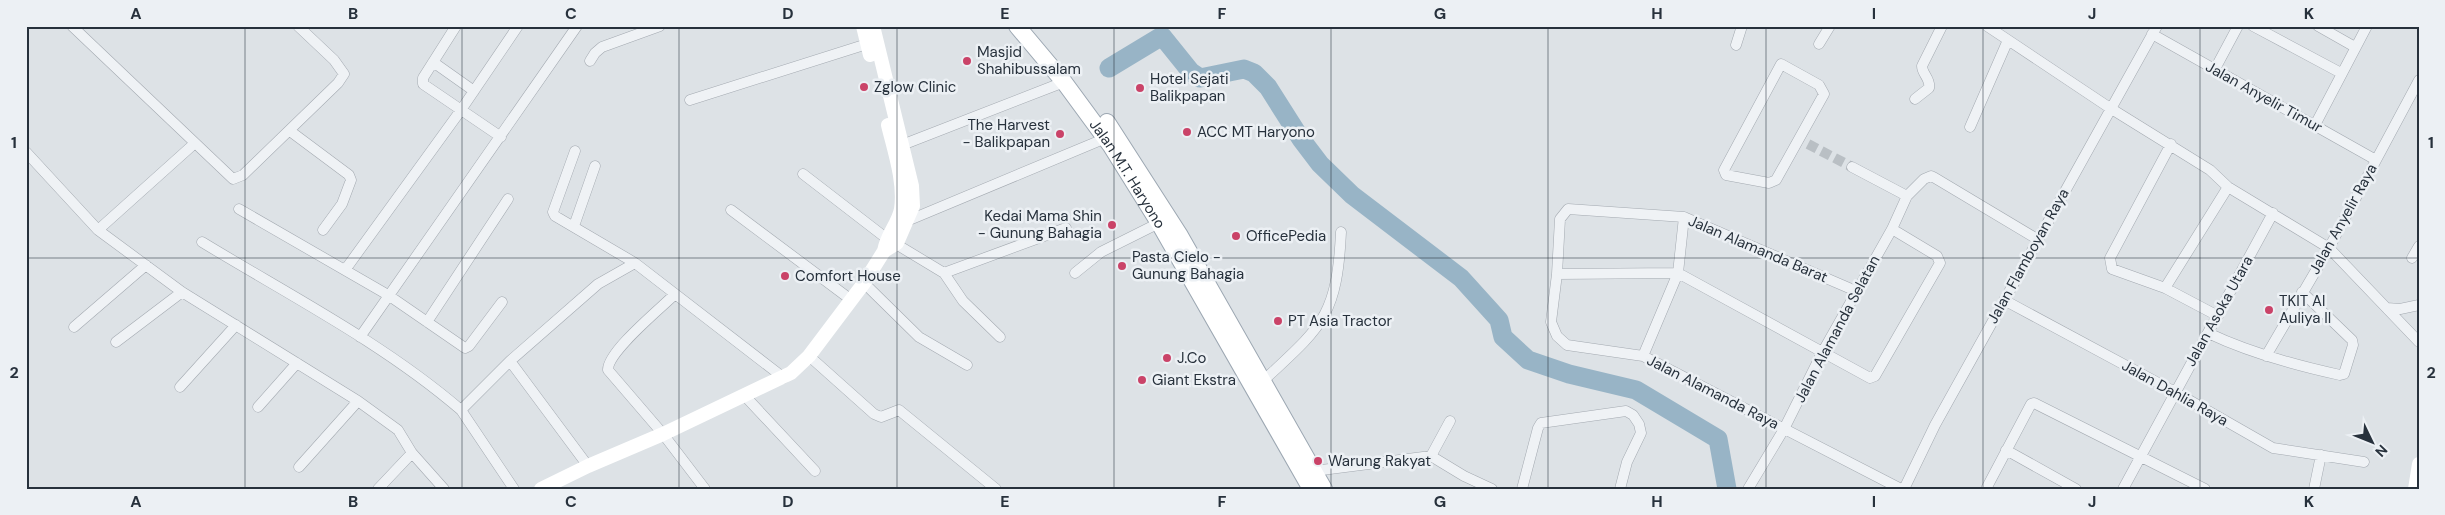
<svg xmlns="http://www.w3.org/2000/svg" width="2445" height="515" font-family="'DM Sans',sans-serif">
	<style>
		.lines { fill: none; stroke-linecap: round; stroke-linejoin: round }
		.river { stroke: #98b4c6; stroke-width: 19 }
		.street-tunnel { stroke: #b9bfc4; stroke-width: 10; stroke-dasharray: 10 5; stroke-linecap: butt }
		.street-casing { stroke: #a3a9b0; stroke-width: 11 }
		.primary-casing { stroke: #9ca7b2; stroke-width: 18 }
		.street { stroke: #eff2f5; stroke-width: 10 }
		.secondary { stroke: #fff; stroke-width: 14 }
		.primary { stroke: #fff; stroke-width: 16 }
		.grid { fill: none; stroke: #27313c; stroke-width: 1; stroke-opacity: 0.55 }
		.poi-dot { fill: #ca4368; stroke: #ecf0f4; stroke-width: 2 }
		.labels { text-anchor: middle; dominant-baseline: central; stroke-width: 5; stroke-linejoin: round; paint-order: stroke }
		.poi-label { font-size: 15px; fill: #27313c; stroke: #ecf0f4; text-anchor: start }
		.street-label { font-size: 15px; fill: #27313c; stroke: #ecf0f4 }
		.neatline { fill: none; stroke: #27313c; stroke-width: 2 }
		.grid-label { font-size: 16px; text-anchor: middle; font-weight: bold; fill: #27313c }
	</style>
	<rect width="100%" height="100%" fill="#dde2e6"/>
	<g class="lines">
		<path class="river" d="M1109,68L1162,36L1191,72L1200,78L1244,69L1254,73L1268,87L1301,139L1320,164L1352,195L1461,278L1499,320L1503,337L1528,360L1569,374L1636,390L1718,439L1727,489"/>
		<path class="street-tunnel" d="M1808,144L1852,167"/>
		<g class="street-casing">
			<path id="street" d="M72,26L233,179L243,175L338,83L344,74L334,60L298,26
				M456,26L423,78V84L501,137
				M1987,26L2110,108L2210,170L2228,187L2329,248L2419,342
				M2253,26L2341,73
				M2318,26L2355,47
				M2152,34L2376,160
				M1819,44L1830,26
				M1736,45L1742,26
				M590,61L595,53L602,47L660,26
				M433,62L474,91
				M1781,64L1819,85L1824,94L1776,180L1769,183L1726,175L1724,170Z
				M2215,69L2238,26
				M1915,99L1929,88C1931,79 1922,74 1922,66L1942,26
				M690,100L867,44
				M2315,125L2367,26
				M1970,127L2008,40
				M290,131L349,175L351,180L342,204L323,230
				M2171,144L2110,258L2112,269L2165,288L2218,316
				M902,145L1064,82
				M575,151L553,212L555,216L635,263L784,378
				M26,152L98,230L182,292L358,401L398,430L412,453L444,489
				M1852,167L1907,196
				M803,174L886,238L944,273L1066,228
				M239,209L388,295L465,348L469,346L502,302
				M731,210L850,299
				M907,221L1106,138
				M574,226L595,166
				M98,230L195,143
				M202,242C289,295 383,343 461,410
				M2412,258L2419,246
				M345,270L461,110L518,26
				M944,273L963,301L1000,337
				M1075,273L1101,252L1159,223
				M1557,274L1678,273L1870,378L1875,376L1940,263L1937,256L1892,229
				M864,283L919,337L967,365
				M2165,288L2228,187
				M1856,291L1684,217L1568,209L1560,219L1557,274L1551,322L1557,336L1567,345L1643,356L1901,489
				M674,295C660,309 607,352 608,370L663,434L705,489
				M2004,300L2175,392L2273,448L2364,462
				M2387,308L2400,309L2419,305
				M427,322L508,199
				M74,327L146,265
				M2208,333C2250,353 2294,365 2340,375L2344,374L2353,345L2352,340L2302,292
				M360,337L577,26
				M116,342L182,292
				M809,356L874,414L881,417L899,410L996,489
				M1643,356L1678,273L1684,217
				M2266,356L2329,248L2419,80
				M510,361L588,466
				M1263,381C1322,326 1337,317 1341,232
				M180,387L236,325
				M744,395L815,471
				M258,407L297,363
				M2006,450L2076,489
				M1431,456L1450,421
				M299,467L358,401
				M1314,471L1431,456L1464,476L1492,489
				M378,489L412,453
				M514,489L461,410L510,361L598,284L635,263
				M1522,489L1538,428L1541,423L1626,411L1633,415L1639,424L1641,433L1627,462L1620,489
				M1748,489L1784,429L1822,353L1892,229L1907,196L1924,179L1931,176L1935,178L2037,239
				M1904,489L1935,425L2157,26
				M1986,489L2031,404L2034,403L2205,489
				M2123,489L2273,213
				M2314,489L2321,455"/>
		</g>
		<g class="primary-casing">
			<g id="primary">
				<path id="s1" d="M1017,26L1064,82L1111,146L1159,223L1311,489"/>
				<path d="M1107,122L1179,234L1324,489"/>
			</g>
		</g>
		<use href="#street" class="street"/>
		<path class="secondary" d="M863,26L870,55
			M884,251C887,234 898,224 901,209C905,182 894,150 888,125
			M541,489L588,466L663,434L791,373L809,356L864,283L884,251L897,243L913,206L912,186L873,26
			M2415,489L2419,464"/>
		<use href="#primary" class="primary"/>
	</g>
	<path class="grid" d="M245,26V489M462,26V489M679,26V489M897,26V489M1114,26V489M1331,26V489M1548,26V489M1766,26V489M1983,26V489M2200,26V489M26,258H2419"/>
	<g class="poi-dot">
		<circle cx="967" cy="61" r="5"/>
		<circle cx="864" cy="87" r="5"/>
		<circle cx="1140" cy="88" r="5"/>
		<circle cx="1187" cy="132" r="5"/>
		<circle cx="1060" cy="134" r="5"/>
		<circle cx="1112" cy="225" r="5"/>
		<circle cx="1236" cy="236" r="5"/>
		<circle cx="1122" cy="266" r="5"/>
		<circle cx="785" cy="276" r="5"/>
		<circle cx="2269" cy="310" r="5"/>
		<circle cx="1278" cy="321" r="5"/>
		<circle cx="1167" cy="358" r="5"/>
		<circle cx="1142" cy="380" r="5"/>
		<circle cx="1318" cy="461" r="5"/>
	</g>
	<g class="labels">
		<g class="poi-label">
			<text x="977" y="52">Masjid<tspan x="977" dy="17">Shahibussalam</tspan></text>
			<text x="1150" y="79">Hotel Sejati<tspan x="1150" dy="17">Balikpapan</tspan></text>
			<text x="874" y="87">Zglow Clinic</text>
			<text x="1050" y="125" text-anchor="end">The Harvest<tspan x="1050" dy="17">- Balikpapan</tspan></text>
			<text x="1197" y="132">ACC MT Haryono</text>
			<text x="1102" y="216" text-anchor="end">Kedai Mama Shin<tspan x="1102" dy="17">- Gunung Bahagia</tspan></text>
			<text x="1246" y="236">OfficePedia</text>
			<text x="1132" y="257">Pasta Cielo -<tspan x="1132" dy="17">Gunung Bahagia</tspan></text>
			<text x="795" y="276">Comfort House</text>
			<text x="2279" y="301">TKIT Al<tspan x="2279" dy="17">Auliya II</tspan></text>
			<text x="1288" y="321">PT Asia Tractor</text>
			<text x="1177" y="358">J.Co</text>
			<text x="1152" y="380">Giant Ekstra</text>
			<text x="1328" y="461">Warung Rakyat</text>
		</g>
		<g class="street-label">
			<text transform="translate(2264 97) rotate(29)">Jalan Anyelir Timur</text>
			<text stroke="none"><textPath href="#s1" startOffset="185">Jalan M.T. Haryono</textPath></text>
			<text transform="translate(2343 219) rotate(-61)">Jalan Anyelir Raya</text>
			<text transform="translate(1758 249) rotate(23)">Jalan Alamanda Barat</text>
			<text transform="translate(2028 256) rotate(-61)">Jalan Flamboyan Raya</text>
			<text transform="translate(2219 311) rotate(-61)">Jalan Asoka Utara</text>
			<text transform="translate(1837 329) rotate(-62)">Jalan Alamanda Selatan</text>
			<text transform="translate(1713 392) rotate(27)">Jalan Alamanda Raya</text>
			<text transform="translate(2175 393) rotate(29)">Jalan Dahlia Raya</text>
		</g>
	</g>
	<rect width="2445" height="515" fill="none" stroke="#ecf0f4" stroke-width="55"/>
	<g transform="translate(2372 442) rotate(133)" stroke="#ecf0f4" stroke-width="4" paint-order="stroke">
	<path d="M0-4L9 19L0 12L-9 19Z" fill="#27313c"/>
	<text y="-8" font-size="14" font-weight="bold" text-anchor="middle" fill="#27313c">N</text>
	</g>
	<rect x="28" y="28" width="2390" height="460" class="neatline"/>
	<g class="grid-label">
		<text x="136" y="19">A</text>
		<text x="353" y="19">B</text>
		<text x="571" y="19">C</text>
		<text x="788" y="19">D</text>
		<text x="1005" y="19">E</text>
		<text x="1222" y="19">F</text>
		<text x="1440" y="19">G</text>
		<text x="1657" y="19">H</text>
		<text x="1874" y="19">I</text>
		<text x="2092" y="19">J</text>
		<text x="2309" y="19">K</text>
		<text x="14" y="148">1</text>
		<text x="2431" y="148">1</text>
		<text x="14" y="378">2</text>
		<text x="2431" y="378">2</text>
		<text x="136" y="507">A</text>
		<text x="353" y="507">B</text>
		<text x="571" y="507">C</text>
		<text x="788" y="507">D</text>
		<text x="1005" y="507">E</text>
		<text x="1222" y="507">F</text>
		<text x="1440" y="507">G</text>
		<text x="1657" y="507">H</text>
		<text x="1874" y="507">I</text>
		<text x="2092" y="507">J</text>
		<text x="2309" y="507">K</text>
	</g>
</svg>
